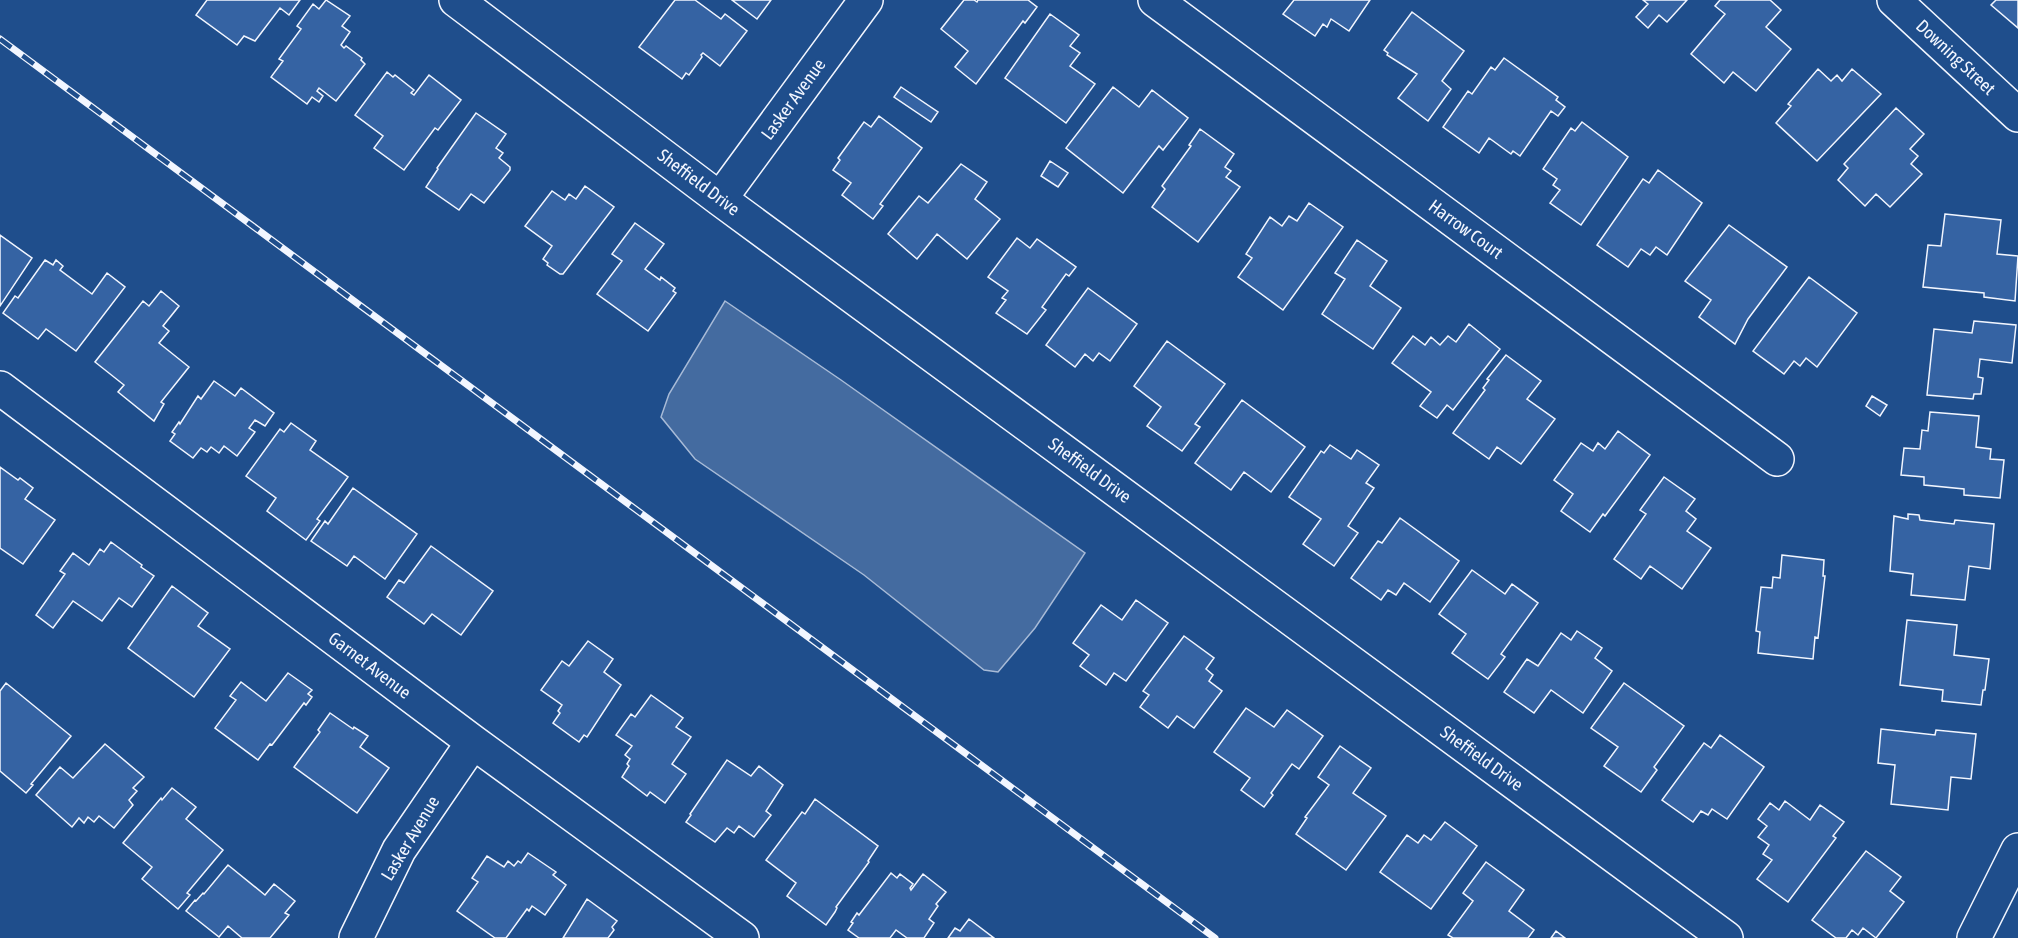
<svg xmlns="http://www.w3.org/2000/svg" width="2018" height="938" font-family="'Asap Condensed',sans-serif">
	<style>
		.water { fill: #446ba0; stroke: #a8bbd7; stroke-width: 1.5 }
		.building { fill: #3563a3; stroke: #f2f6ff; stroke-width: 1.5 }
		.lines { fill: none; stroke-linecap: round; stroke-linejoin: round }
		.minor-casing { stroke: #f2f6ff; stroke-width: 36 }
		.minor { stroke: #1f4e8c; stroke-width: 33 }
		.rail-casing { stroke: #f2f6ff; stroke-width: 7 }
		.rail { stroke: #1f4e8c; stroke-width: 4.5; stroke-dasharray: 14; stroke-linecap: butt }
		.labels { text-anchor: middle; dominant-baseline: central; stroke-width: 4.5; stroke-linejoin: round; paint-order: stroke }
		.street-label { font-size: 18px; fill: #f2f6ff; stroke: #1f4e8c }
	</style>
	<rect width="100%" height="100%" fill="#1f4e8c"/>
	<path class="water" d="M725,301L841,380L1085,553L1035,628L998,672L984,670L864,575L695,459L661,417L669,394Z"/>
	<path class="building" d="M207,0H300L289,15L280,8L255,41L244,36L237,45L196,15Z
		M326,0L350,16L342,26L350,32L341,45L344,48L346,46L362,58L361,60L365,64L336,101L319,88L317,91L323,96L319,102L312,97L307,104L271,77L283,61L279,59L301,29L297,26L313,4L319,9Z
		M675,0H695L721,19L725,14L747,31L720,66L703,53L701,55L702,57L689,75L686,73L682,79L639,47Z
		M732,0H771L757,19Z
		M964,0H974L977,2L978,0H1028L1037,7L1025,23L1023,21L976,84L955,67L968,51L941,29Z
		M1294,0H1370L1349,31L1331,19L1327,27L1323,24L1315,36L1283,14Z
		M1643,0H1687L1667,22L1659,15L1648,28L1636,17L1648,4Z
		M1720,0H1770L1781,10L1766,27L1791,49L1756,91L1733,72L1724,83L1691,54L1725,14L1715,6Z
		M1996,0H2018V28L1991,5Z
		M1412,12L1464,51L1442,81L1451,89L1428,121L1398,98L1417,74L1387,55L1388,53L1384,50Z
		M1050,14L1079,35L1070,46L1080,53L1070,66L1095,84L1066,123L1005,78Z
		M1504,58L1558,97L1556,100L1565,107L1558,116L1551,111L1520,156L1513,151L1511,154L1489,138L1479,153L1443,127L1468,91L1472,94L1491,67L1495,70Z
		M1818,69L1831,81L1837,75L1842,81L1852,69L1881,94L1817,161L1776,123L1791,106L1788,104Z
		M387,72L393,77L395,75L414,90L411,93L414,95L429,75L461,100L438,130L435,128L404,170L374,148L383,136L355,115Z
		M901,87L938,112L931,122L894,97Z
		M1113,87L1139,107L1152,90L1188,118L1163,150L1159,146L1123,193L1066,148Z
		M1896,108L1924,134L1910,149L1918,156L1911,164L1922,174L1890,207L1876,194L1865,206L1838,180L1848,168L1844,164Z
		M476,113L506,134L496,148L503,153L499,158L510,167V170L484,203L471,194L459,210L426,187L438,169L437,168Z
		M879,116L922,148L880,204L883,206L873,219L842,195L851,183L833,170L840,160L838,158L864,122L871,127Z
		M1582,122L1628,157L1581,225L1550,203L1560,190L1553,185L1557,179L1543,169L1571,128L1575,131Z
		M1200,129L1234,154L1225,167L1231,171L1226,177L1240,187L1198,242L1152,207L1165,189L1162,186L1191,146L1189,145Z
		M1050,161L1068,173L1058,187L1041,176Z
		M961,164L987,182L975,199L1000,219L967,259L937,234L917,259L888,234L919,196L928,203Z
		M1658,170L1702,203L1667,255L1656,247L1650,255L1641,249L1628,267L1597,245L1643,179L1649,183Z
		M585,186L614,207L563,274H560L547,265L548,263L543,259L552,246L525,226L552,191L565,200L569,194L576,199Z
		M1309,203L1343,227L1283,310L1238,277L1252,258L1246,254L1270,217L1282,226L1289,216L1297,221Z
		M1945,214L2001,220L1997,254L2018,256L2015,301L1984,297V293L1923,287L1928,245L1941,246Z
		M635,223L664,244L645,269L660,280L661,277L675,288L673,291L676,293L648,331L597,294L622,261L612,254Z
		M1729,225L1787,267L1748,319L1735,344L1699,317L1711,300L1685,281Z
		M0,235L32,258L0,306Z
		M1017,238L1030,248L1037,239L1076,267L1069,276L1066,274L1042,307L1046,310L1027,334L996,313L1006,300L1002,298L1008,291L988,277Z
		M1357,240L1387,261L1370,286L1401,308L1373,349L1322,314L1345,279L1335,273Z
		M45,260L53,265L56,260L63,266L60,270L92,294L107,273L125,287L76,351L46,329L38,339L3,313L15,296L18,298Z
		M1809,277L1857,313L1817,367L1806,358L1800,366L1794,361L1784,374L1753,351Z
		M1088,288L1137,324L1110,361L1099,353L1093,361L1085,354L1075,367L1046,345Z
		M161,291L179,306L163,326L169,331L159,343L189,367L161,402L164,404L154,421L118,392L124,385L95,362L143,301L149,306Z
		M1974,321L2016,325L2012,363L1980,359L1978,377L1983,378L1981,394H1974L1973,399L1927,395L1934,329L1972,333Z
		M1469,324L1500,349L1453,410L1447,405L1437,418L1420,406L1431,392L1392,363L1413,336L1425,345L1431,337L1440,345L1448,336L1456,342Z
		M1167,341L1225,384L1195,424L1200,427L1182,451L1147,426L1161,407L1134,386Z
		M1506,355L1541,381L1527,399L1555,419L1521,464L1497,447L1489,459L1453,433L1485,390L1483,388L1489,380L1487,379Z
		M214,381L235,396L241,388L274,413L265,426L255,420L249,428L255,432L237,456L224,446L219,453L211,447L207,452L201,448L193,458L170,441L175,434L172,432L179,422L180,424L198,396L201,399Z
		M1872,396L1887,405L1880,416L1866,406Z
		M1242,400L1305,447L1271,492L1244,472L1231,490L1195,463Z
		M1930,412L1979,416L1976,447L1991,449L1990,459L2004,460L2000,498L1964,495V489L1924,485V477L1901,475L1904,448L1920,449L1922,430L1928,431Z
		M291,423L316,441L310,450L348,477L317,519L320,521L306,540L267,511L276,498L246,476L280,429L284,432Z
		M1618,431L1650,455L1605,516L1603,514L1590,532L1561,511L1573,494L1554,480L1581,443L1593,451L1598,443L1605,449Z
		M1330,445L1351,459L1357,450L1379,465L1366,483L1374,488L1348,526L1358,533L1334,566L1303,544L1321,519L1289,497L1321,451L1324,453Z
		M0,467L18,480L20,478L33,488L25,499L55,520L23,564L0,548Z
		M1664,477L1695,499L1686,511L1696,519L1687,531L1711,548L1682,589L1650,566L1641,579L1614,559L1646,514L1640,510Z
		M353,488L417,534L385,579L354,556L347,566L311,541L325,521L328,524Z
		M1908,514L1919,515L1920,520L1954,524L1955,520L1994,524L1990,569L1969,566L1965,600L1911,595L1913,574L1890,571L1894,516L1908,519Z
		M1400,518L1459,561L1430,602L1404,583L1396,595L1388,590L1381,600L1351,578L1378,541L1382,543Z
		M111,542L142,565L141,567L154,576L132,607L119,598L102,621L73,601L53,628L36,615L65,574L60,571L73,553L89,565L100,549L104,552Z
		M431,546L493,591L461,635L432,614L424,624L387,597L399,580L404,583Z
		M1782,555L1824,560L1823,576H1825L1818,638L1815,637L1813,659L1758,653L1760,632L1756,631L1761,587L1772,588L1773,577L1780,578Z
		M1472,570L1505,594L1512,584L1538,603L1501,654L1505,657L1488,679L1452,653L1466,634L1439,614Z
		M172,586L208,613L198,626L230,649L194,697L128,648Z
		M1136,600L1168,623L1126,681L1114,673L1106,685L1080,666L1089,655L1073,643L1101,605L1122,620Z
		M1907,620L1957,625L1954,655L1989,659L1985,690H1983L1981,705L1942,701L1943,690L1900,685Z
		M1577,631L1602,648L1595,658L1612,671L1583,713L1551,690L1534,713L1504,692L1527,659L1538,666L1561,633L1571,640Z
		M1184,636L1214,658L1206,669L1213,675L1209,681L1222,691L1194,728L1177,716L1168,728L1140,707L1149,695L1143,691Z
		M588,641L613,659L604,672L621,685L587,737L584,735L579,742L553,723L560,713L558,711L562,705L541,690L562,661L569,666Z
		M288,673L312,690L308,694L312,697L306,705L304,703L272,745L270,744L258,760L215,728L236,700L230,696L241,682L266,701Z
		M6,683L71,736L31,784L33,785L26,793L0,771V691Z
		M1624,683L1684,726L1654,767L1657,770L1641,792L1604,766L1618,747L1591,728Z
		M651,695L683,718L676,727L691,737L672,764L686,774L665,803L650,792L647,796L622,777L629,766L627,764L630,759L625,755L632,746L616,735L631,714L635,717Z
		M1246,708L1274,727L1287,710L1323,736L1299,769L1292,764L1271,793L1273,795L1264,807L1241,790L1250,778L1214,752Z
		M330,713L353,729L354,727L368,736L360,747L389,768L357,813L294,767L320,732L318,730Z
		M1881,729L1935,735L1936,730L1976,734L1971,779L1951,777L1948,810L1891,804L1895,765L1878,763Z
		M1720,735L1764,767L1727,819L1712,809L1708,815L1701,811L1693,822L1662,800L1704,743L1711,748Z
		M105,744L144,777L133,788L137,791L129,800L133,805L114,828L99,816L94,822L88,817L84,823L79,818L72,827L36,795L60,767L73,778Z
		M1340,746L1371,768L1353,793L1386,816L1346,870L1296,834L1307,818L1305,817L1329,785L1318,777Z
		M727,760L751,776L759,766L783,785L766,811L771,815L754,837L739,826L734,833L727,828L715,842L686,822L691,815L690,814Z
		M172,788L196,807L186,819L223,850L187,893L190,895L178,909L142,879L152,867L123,843L161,798L162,800Z
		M815,799L878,846L868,861L869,862L836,907L837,908L835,912L826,925L787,896L796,883L766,860L802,812L805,814Z
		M1785,801L1810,820L1820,805L1844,822L1833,836L1836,838L1788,902L1757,879L1772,860L1763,854L1769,845L1758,837L1767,826L1758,819L1770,803L1779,810Z
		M1445,822L1477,846L1431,909L1380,872L1407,835L1418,843L1424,835L1431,840Z
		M1866,851L1901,877L1890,891L1904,902L1876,938L1863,928L1858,935L1852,930L1846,938H1836L1812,920Z
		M528,853L556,872L553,875L566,885L545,915L532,906L529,911L527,909L506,938H495L457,911L478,882L472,878L487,856L504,867L508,861L514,866L518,861L521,863Z
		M1486,862L1524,890L1509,911L1534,930L1528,938H1453L1448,935L1473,901L1463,893Z
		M228,865L265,895L274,884L295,901L285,913L289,915L270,938H242L228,926L219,937L186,911L195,900L196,901L203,893L204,894Z
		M891,873L897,878L900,874L913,884L910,888L911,890L923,874L946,892L936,904L938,906L929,919L934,923L924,938H907L896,930L890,938H859L848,930L853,923L851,922L857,913L859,915Z
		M587,899L617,921L612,927L614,930L608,938H563Z
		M969,919L994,938H948L955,928L960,931Z
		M1556,931L1565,938H1551Z"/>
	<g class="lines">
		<g class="minor-casing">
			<path id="minor" d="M456,0L720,199L1726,938
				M1155,0L1777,459
				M1894,0L2018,115
				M720,199L866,0
				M0,388L473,742L742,938
				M356,938L399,850L473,742
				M1974,938L2018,850"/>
		</g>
		<use href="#minor" class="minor"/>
		<g class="rail-casing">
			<path id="rail" d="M0,39L1215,938"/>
		</g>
		<use href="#rail" class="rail"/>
	</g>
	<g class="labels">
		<g class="street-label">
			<text transform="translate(1956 57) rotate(43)">Downing Street</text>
			<text transform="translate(793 99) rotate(-54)">Lasker Avenue</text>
			<text transform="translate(699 182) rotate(37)">Sheffield Drive</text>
			<text transform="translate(1466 229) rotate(36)">Harrow Court</text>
			<text transform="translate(1090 470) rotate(36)">Sheffield Drive</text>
			<text transform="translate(370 665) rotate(37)">Garnet Avenue</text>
			<text transform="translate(1482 758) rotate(36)">Sheffield Drive</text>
			<text transform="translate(410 838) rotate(-59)">Lasker Avenue</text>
		</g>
	</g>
</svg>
